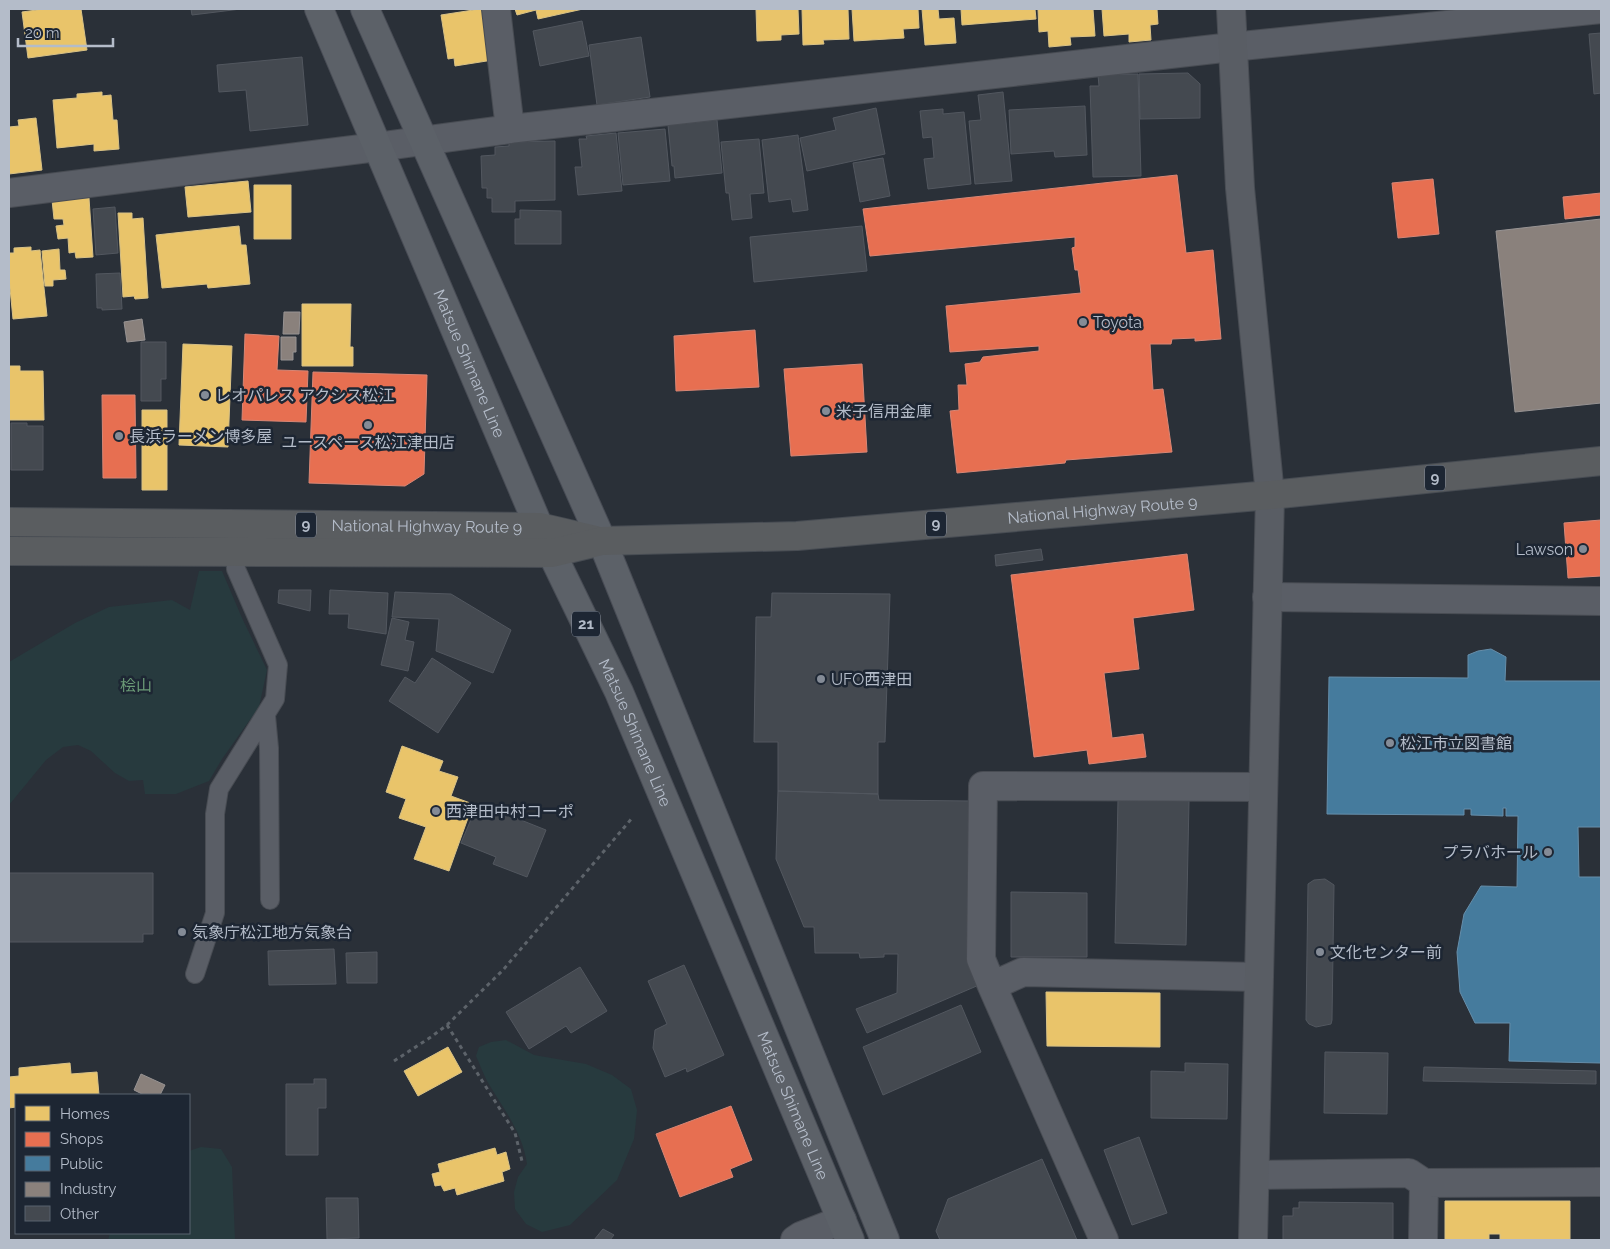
<svg xmlns="http://www.w3.org/2000/svg" width="1610" height="1249" font-family="Raleway,'Noto Sans JP',sans-serif">
	<style>
		.green { fill: #273a3e }
		.homes { fill: #e9c46a; stroke: #d9c286 }
		.shops { fill: #e76f51; stroke: #d88675 }
		.public { fill: #457b9d; stroke: #668eaa }
		.industry { fill: #8a817c; stroke: #979393 }
		.building { fill: #444950; stroke: #52575f }
		.lines { fill: none; stroke-linecap: round; stroke-linejoin: round }
		.lane-casing { stroke: #484c53; stroke-width: 20 }
		.street-casing { stroke: #484c53; stroke-width: 30 }
		.secondary-casing { stroke: #484c53; stroke-width: 30 }
		.primary-casing { stroke: #484c55; stroke-width: 30 }
		.highway-casing { stroke: #474c53; stroke-width: 30 }
		.path { stroke: #5d636a; stroke-width: 3; stroke-dasharray: 4 4; stroke-linecap: butt }
		.lane { stroke: #5a5e66; stroke-width: 18 }
		.street { stroke: #5a5e66; stroke-width: 28 }
		.secondary { stroke: #595d64; stroke-width: 28 }
		.primary { stroke: #5c6168; stroke-width: 28 }
		.highway { stroke: #5a5d60; stroke-width: 28 }
		.poi-dot { fill: #848b96; stroke: #1d2633; stroke-width: 2 }
		.labels { text-anchor: middle; dominant-baseline: central; stroke-width: 5; stroke-linejoin: round; paint-order: stroke }
		.shield { fill: #1d2633; stroke: #878f9c; stroke-width: 1 }
		.shield-label { font-size: 15px; font-weight: bold; fill: #b4bcc9 }
		.poi-label { font-size: 16px; fill: #b4bcc9; stroke: #1d2633; text-anchor: start }
		.street-label { font-size: 16px; fill: #b4bcc9; stroke: #1d2633 }
		.park-label { font-size: 16px; fill: #6b9a76; stroke: #1d2633 }
	</style>
	<rect width="100%" height="100%" fill="#2a3038"/>
	<path class="green" d="M199,571H222L242,618L267,670L259,707L222,759L209,781L176,794H145L143,780L129,781L115,773L91,751L78,745L63,747L46,760L9,805V662L75,623L109,607L172,600L190,610Z
		M506,1040L534,1055L586,1064L612,1075L631,1089L637,1110L634,1139L617,1180L570,1225L542,1232L526,1224L515,1209L514,1192L518,1177L527,1164C523,1133 503,1108 487,1081C483,1073 480,1065 476,1056L479,1047L491,1042Z
		M201,1147L221,1149L232,1167L235,1240H108L110,1233H189V1151Z"/>
	<path class="homes" d="M44,9H81L87,50L28,58L22,12Z
		M480,9H485L493,60L455,66L454,58L448,59L441,15Z
		M515,9H583L538,19L536,10L517,15Z
		M756,9H798L799,34L781,35V40L757,41Z
		M802,9H848L849,39L823,40L824,44L803,45Z
		M852,9H918L919,28L903,29L904,38L854,41Z
		M922,9H938L939,19L954,18L956,43L925,45Z
		M961,9H1035L1036,19L962,25Z
		M1038,9H1093L1095,36L1070,37L1071,45L1049,47L1048,31L1039,32Z
		M1102,9H1157L1158,24L1150,25L1151,40L1129,42V34L1104,36Z
		M102,92V96L111,95L113,120H117L119,149L94,151V144L57,148L53,100L77,98V94Z
		M36,118L42,170L9,174V127L19,126L18,120Z
		M248,181L251,212L188,217L185,187Z
		M254,185H291V239H254Z
		M89,198L93,257L76,258L75,252L69,253L68,238L58,239L56,226L64,225L63,219H54L52,200Z
		M118,213H132V219L143,218L148,298L135,299L134,296L123,297Z
		M239,226L241,245H246L250,284L208,288L207,284L162,288L156,235Z
		M31,247V251L40,250L47,316L13,319L9,278V253H14V248Z
		M59,249L60,270H65L66,279L53,280V286H45L42,251Z
		M302,304H351L350,347H353V366H302Z
		M183,344L232,346L228,447L179,445Z
		M9,366H20V371H43L44,420H9Z
		M142,410H167V490H142Z
		M402,746L443,761L439,771L458,777L451,796L473,804L449,871L414,859L426,827L399,818L406,799L386,792Z
		M1046,992L1160,993V1047L1047,1046Z
		M448,1047L462,1072L418,1096L404,1071Z
		M70,1063L71,1074L97,1072L99,1095H16V1107L9,1108V1077L19,1076V1068Z
		M495,1148L497,1155L506,1152L510,1169L502,1172L504,1181L457,1195L455,1188L444,1191L441,1185L435,1186L432,1174L440,1172L438,1164Z
		M1445,1201H1570V1240H1500V1234H1489V1240H1445Z"/>
	<path class="shops" d="M1177,175L1186,253L1213,250L1221,339L1195,341V338L1172,339L1171,344H1150L1153,390L1163,389L1172,452L1066,460L1065,463L957,473L950,411L959,410L958,385H967L965,364L980,362L983,357L1039,351V346L950,352L946,306L1081,293L1078,270H1075L1072,248L1075,247V237L870,256L863,209Z
		M1433,179L1439,234L1398,238L1392,183Z
		M1601,193V215L1565,219L1563,197Z
		M755,330L759,387L676,391L674,336Z
		M245,334L279,336L277,370L308,371L306,422L242,420Z
		M862,364L867,452L791,456L784,369Z
		M313,372L427,375L424,474L405,486L309,483Z
		M102,395H135L136,478H103Z
		M1601,520V576L1568,578L1564,523Z
		M1187,554L1194,610L1133,618L1139,669L1104,673L1112,738L1143,734L1146,757L1089,764L1087,750L1034,757L1011,575Z
		M731,1106L752,1160L730,1169L733,1177L680,1197L656,1134Z"/>
	<path class="public" d="M1491,649L1506,657L1505,681H1601V827H1578L1579,877H1601V1063L1509,1061L1510,1023H1475L1460,992L1457,952L1464,914L1481,886L1517,887L1518,816H1506V808H1503V816L1471,815V809H1464V815L1327,814L1329,677L1468,678V655L1478,651Z"/>
	<path class="industry" d="M1601,219V403L1515,412L1496,231Z
		M284,312H300L299,334H283Z
		M142,319L145,340L127,342L124,322Z
		M281,337H296V352H293V360H281Z
		M141,1074L165,1085L160,1095H144L134,1090Z"/>
	<path class="building" d="M191,9H241L192,15Z
		M582,21L589,56L540,66L533,31Z
		M1601,33V93L1594,94L1589,34Z
		M641,37L650,97L597,105L589,45Z
		M302,57L308,125L250,131L246,90L219,92L217,65Z
		M1188,73L1200,84V118L1140,119L1139,74Z
		M1138,74L1141,176L1093,177L1090,86H1099L1098,75Z
		M1003,92L1012,181L975,184L969,121L981,120L978,95Z
		M1085,106L1087,155L1055,157L1054,151L1011,154L1009,110Z
		M876,108L885,154L807,171L800,138L836,130L833,118Z
		M943,109V114L964,112L971,184L928,189L924,159L934,158L932,137L923,138L920,111Z
		M717,120L722,173L675,178L674,166H672L668,125Z
		M665,129L670,181L623,185L618,133Z
		M616,133L622,191L578,195L575,167H582L579,139H587L586,136Z
		M798,135L808,210L793,212L791,199L769,202L762,140Z
		M759,139L764,193L750,194L752,218L732,220L729,193H726L721,142Z
		M555,141V200L515,201V212H492V198H487V188H482L481,156L495,155V147L509,146V142Z
		M883,158L890,196L860,202L853,163Z
		M115,207L118,253L96,255L93,209Z
		M520,210L561,211V244H515V219H520Z
		M862,226L867,271L754,282L750,237Z
		M120,273L122,309L102,310V308H97L96,274Z
		M141,342H166V379H161V401H141Z
		M11,423H27V426H43V470H11Z
		M1041,549L1043,560L996,566L995,555Z
		M279,590H311L310,611L278,603Z
		M330,590L388,593L386,634L348,628L349,614H329Z
		M395,592L451,594L511,630L493,673L436,651L439,619L392,617Z
		M772,593L890,594L885,742H878V794L778,791V742H754L756,617H771Z
		M392,618L409,622L405,640L414,642L408,671L381,665Z
		M432,658L471,683L438,733L389,701L405,677L415,683Z
		M778,791L878,794L879,800L970,801L979,985L867,1033L856,1009L897,993L898,954H884V957L860,958L859,953H815L814,927H804L776,859Z
		M1118,799L1189,801L1186,945L1115,943Z
		M478,803L546,830L527,877L493,864L496,857L461,843Z
		M9,873H153V934H143V942H9Z
		M1325,879L1334,885L1332,1020L1331,1024L1316,1027L1309,1024L1306,1020L1308,884L1314,880Z
		M1011,892L1087,893V957H1011Z
		M334,949L336,984L269,985L268,951Z
		M377,952V983H347L346,953Z
		M684,965L724,1055L687,1072L686,1068L665,1077L653,1048L655,1030L667,1024L648,981Z
		M580,967L607,1011L571,1033L566,1026L529,1049L506,1012Z
		M961,1005L981,1052L883,1095L863,1047Z
		M1325,1052L1388,1053L1387,1114L1324,1113Z
		M1185,1063L1228,1064L1227,1119L1151,1118V1071L1185,1072Z
		M1424,1067L1596,1071V1084L1423,1081Z
		M314,1079H326V1108H318V1155H286V1084H314Z
		M1139,1137L1167,1213L1132,1225L1104,1150Z
		M1042,1159L1077,1240H940L936,1231L948,1199Z
		M326,1198H358L359,1238L327,1239Z
		M1299,1202L1393,1203V1240H1283V1216H1293V1208H1299Z
		M603,1229L614,1235L610,1240H594Z"/>
	<g class="lines">
		<g class="lane-casing">
			<path id="lane" d="M266,716L269,748L270,900
				M195,974L215,913V814L219,789L275,699L278,665L236,569L235,552"/>
		</g>
		<g class="street-casing">
			<path id="street" d="M496,9L510,129
				M9,193L377,147L510,129L1232,47L1601,9
				M1267,597L1601,601
				M992,986L981,959L983,786L1263,787
				M1255,1175L1409,1173L1424,1183L1601,1182
				M795,1240L801,1236L842,1220
				M1104,1240L992,986L1023,972L1258,977
				M1423,1240L1424,1183"/>
		</g>
		<g class="secondary-casing">
			<path id="secondary" d="M1231,9L1240,188L1270,495L1253,1240"/>
		</g>
		<g class="primary-casing">
			<g id="primary">
				<path id="s1" d="M319,9L539,527L619,692L850,1240"/>
				<path d="M365,9L602,541L885,1240"/>
			</g>
		</g>
		<g class="highway-casing">
			<g id="highway">
				<path id="s2" d="M9,522L539,527L595,540"/>
				<path id="s3" d="M9,551L552,553L602,541L797,536L1270,495L1601,461"/>
			</g>
		</g>
		<path class="path" d="M447,1025L515,1133L522,1161
			M394,1061L431,1037L447,1025L503,970L633,817"/>
		<use href="#lane" class="lane"/>
		<use href="#street" class="street"/>
		<use href="#secondary" class="secondary"/>
		<use href="#primary" class="primary"/>
		<use href="#highway" class="highway"/>
	</g>
	<g class="poi-dot">
		<circle cx="1083" cy="322" r="5"/>
		<circle cx="205" cy="395" r="5"/>
		<circle cx="826" cy="411" r="5"/>
		<circle cx="368" cy="425" r="5"/>
		<circle cx="119" cy="436" r="5"/>
		<circle cx="1583" cy="549" r="5"/>
		<circle cx="821" cy="679" r="5"/>
		<circle cx="1390" cy="743" r="5"/>
		<circle cx="436" cy="811" r="5"/>
		<circle cx="1548" cy="852" r="5"/>
		<circle cx="182" cy="932" r="5"/>
		<circle cx="1320" cy="952" r="5"/>
	</g>
	<g class="labels">
		<g class="shield">
			<rect x="1425" y="465.5" width="20" height="25" rx="4"/>
			<rect x="926" y="511.5" width="20" height="25" rx="4"/>
			<rect x="296" y="512.5" width="20" height="25" rx="4"/>
			<rect x="572" y="611.5" width="28" height="25" rx="4"/>
		</g>
		<g class="shield-label">
			<text x="1435" y="478">9</text>
			<text x="936" y="524">9</text>
			<text x="306" y="525">9</text>
			<text x="586" y="624">21</text>
		</g>
		<g class="poi-label">
			<text x="1093" y="322">Toyota</text>
			<text x="215" y="395">レオパレス アクシス松江</text>
			<text x="836" y="411">米子信用金庫</text>
			<text x="129" y="436">長浜ラーメン博多屋</text>
			<text x="368" y="442" text-anchor="middle">ユースペース松江津田店</text>
			<text x="1573" y="549" text-anchor="end">Lawson</text>
			<text x="831" y="679">UFO西津田</text>
			<text x="1400" y="743">松江市立図書館</text>
			<text x="446" y="811">西津田中村コーポ</text>
			<text x="1538" y="852" text-anchor="end">プラバホール</text>
			<text x="192" y="932">気象庁松江地方気象台</text>
			<text x="1330" y="952">文化センター前</text>
		</g>
		<g class="street-label">
			<text stroke="none"><textPath href="#s1" startOffset="385">Matsue Shimane Line</textPath></text>
			<text stroke="none"><textPath href="#s3" startOffset="1096">National Highway Route 9</textPath></text>
			<text stroke="none"><textPath href="#s2" startOffset="418">National Highway Route 9</textPath></text>
			<text stroke="none"><textPath href="#s1" startOffset="790">Matsue Shimane Line</textPath></text>
			<text stroke="none"><textPath href="#s1" startOffset="1195">Matsue Shimane Line</textPath></text>
		</g>
		<g class="park-label">
			<text x="136" y="685">桧山</text>
		</g>
	</g>
	<rect width="1610" height="1249" fill="none" stroke="#b4bcc9" stroke-width="20"/>
	<rect x="15" y="1094" width="175" height="140" fill="#1d2633" stroke="#59626f"/>
	<rect x="25" y="1106" width="25" height="15" fill="#e9c46a" stroke="#59626f"/>
	<text x="60" y="1119" font-size="15" fill="#b4bcc9">Homes</text>
	<rect x="25" y="1132" width="25" height="15" fill="#e76f51" stroke="#59626f"/>
	<text x="60" y="1144" font-size="15" fill="#b4bcc9">Shops</text>
	<rect x="25" y="1156" width="25" height="15" fill="#457b9d" stroke="#59626f"/>
	<text x="60" y="1169" font-size="15" fill="#b4bcc9">Public</text>
	<rect x="25" y="1182" width="25" height="15" fill="#8a817c" stroke="#59626f"/>
	<text x="60" y="1194" font-size="15" fill="#b4bcc9">Industry</text>
	<rect x="25" y="1206" width="25" height="15" fill="#444950" stroke="#59626f"/>
	<text x="60" y="1219" font-size="15" fill="#b4bcc9">Other</text>
	<path d="M18 38v8h95v-8" fill="none" stroke="#b4bcc9" stroke-width="2.5"/>
	<text x="25" y="38" font-size="15" fill="#b4bcc9" stroke="#1d2633" stroke-width="4" paint-order="stroke">20 m</text>
</svg>
